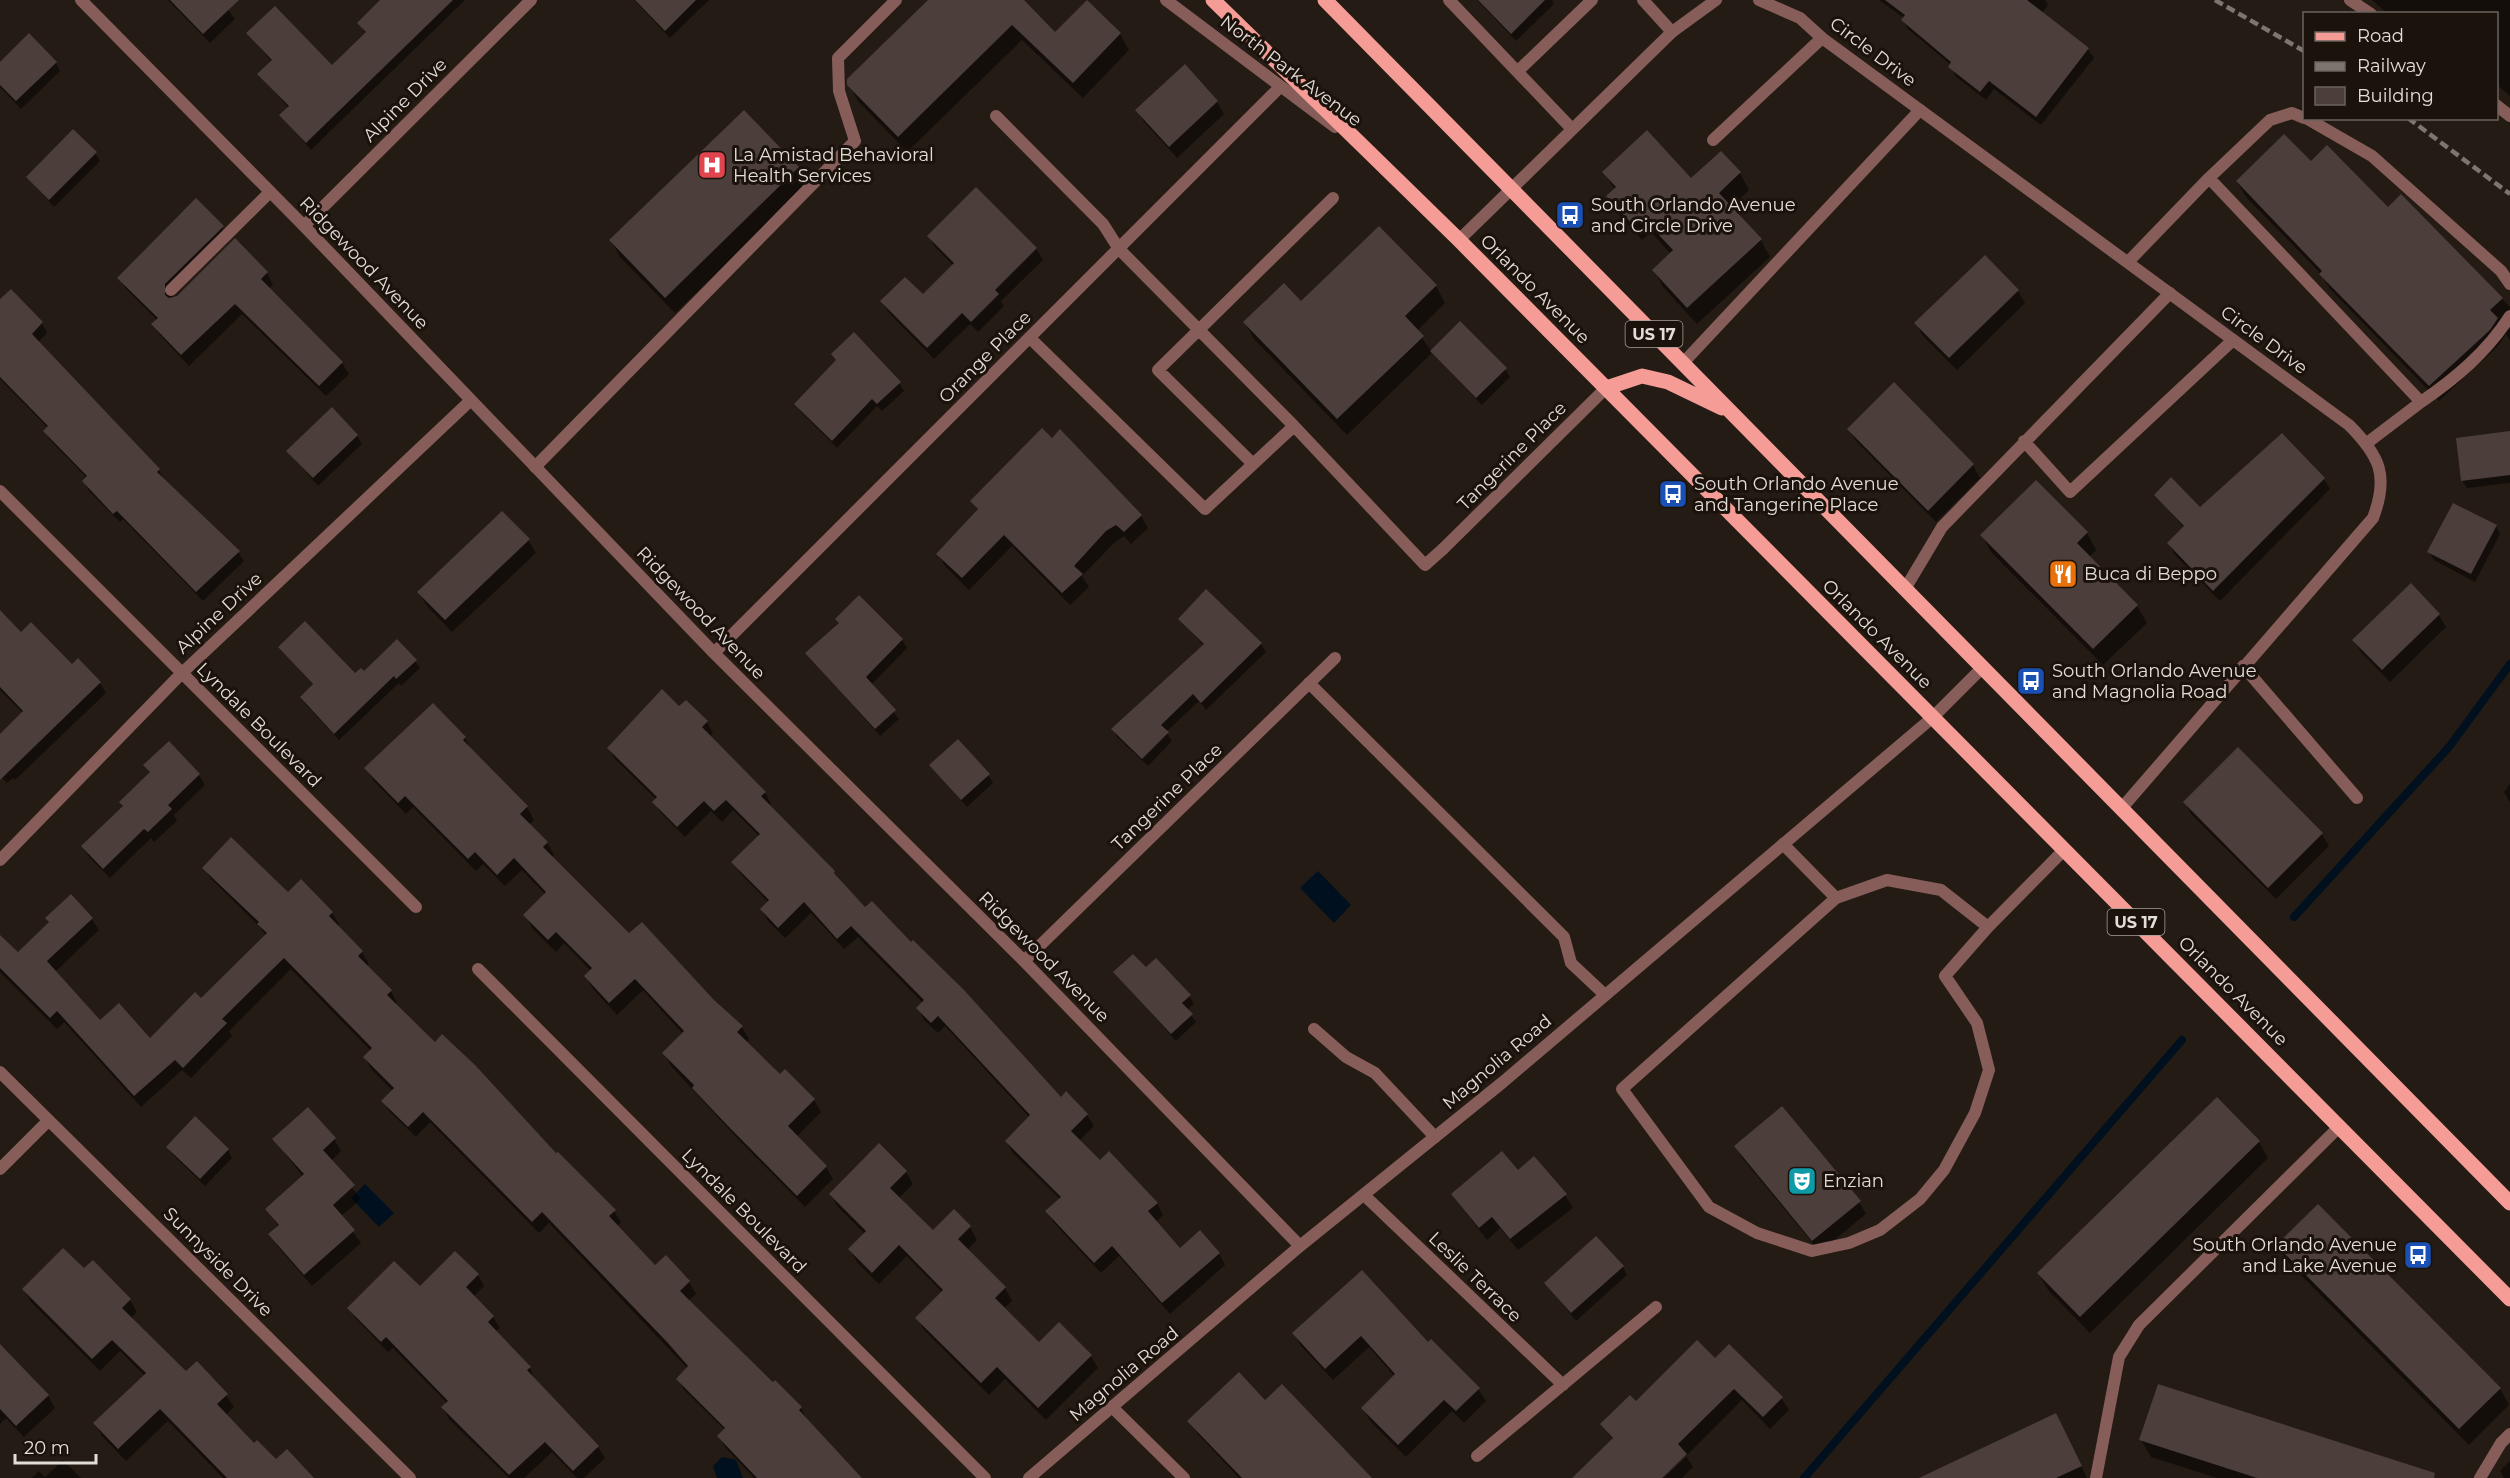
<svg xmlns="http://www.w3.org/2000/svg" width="2510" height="1478" font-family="Montserrat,sans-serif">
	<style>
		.water { fill: #01101e }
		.shadow { fill: #0007 }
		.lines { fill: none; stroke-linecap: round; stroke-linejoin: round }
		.stream { stroke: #01101e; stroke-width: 8 }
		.building { fill: #4b3e3b }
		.service { stroke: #875d59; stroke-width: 12 }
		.minor { stroke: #875d59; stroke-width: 12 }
		.tertiary { stroke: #875d59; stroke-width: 12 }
		.primary { stroke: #f49c95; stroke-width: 15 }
		.rail { stroke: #7d756f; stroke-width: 4.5; stroke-dasharray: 9 4.5; stroke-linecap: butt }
		.labels { text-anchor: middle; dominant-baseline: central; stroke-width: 6; stroke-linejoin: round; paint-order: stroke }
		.shield { fill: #1b120b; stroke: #a7a09a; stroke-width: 1.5 }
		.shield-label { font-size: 16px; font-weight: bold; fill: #e3ddd8 }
		.street-label { font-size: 18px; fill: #e3ddd8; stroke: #1b120b }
		.poi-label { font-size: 18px; fill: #e3ddd8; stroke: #1b120b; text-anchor: start }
	</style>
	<rect width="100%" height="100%" fill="#241b14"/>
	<path class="water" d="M1318,871L1351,905L1334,923L1300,888Z
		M365,1184L394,1213L379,1227L351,1198Z
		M722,1457L736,1460L743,1478H717L713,1466Z"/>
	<path class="shadow" d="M168,0H220L235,19L210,43Z
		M382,0H465L311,150L281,115L289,108L259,74L272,62L248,33L332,67L366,34L359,23Z
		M634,0H709L670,38Z
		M930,0H1022L1055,35L1120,34L1129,50L1083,98L1022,40L907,152L858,101L849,84Z
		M1477,0H1552L1554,4L1516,41Z
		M1879,0H2045L2048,5L2042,13L2088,49L2094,58L2041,125L1994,89L1986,100L1955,76L1951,65L1908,29L1903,20L1904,18Z
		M2372,0H2510V96L2496,84V14H2388Z
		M56,63L60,71L21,109L0,87V64Z
		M1185,66L1217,102L1224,114L1177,158L1144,122L1137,110Z
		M744,112L798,168L808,185L675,313L620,257L611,240Z
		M95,153L100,161L54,207L28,177Z
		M1721,153L1740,173L1749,190L1731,207L1761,240L1770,257L1697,324L1663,287L1654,270L1671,254L1651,232L1642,240L1618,213L1608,197L1615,190L1604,172L1691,180Z
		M2311,163L2388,209L2401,196L2510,307V341L2506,334L2498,346L2439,401L2330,289L2321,274L2246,197L2237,182Z
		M222,227L229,239L171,299L267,273L273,285L268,289L342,363L349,374L326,396L242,314L189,366L160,335L153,324L157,320L126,289L119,278Z
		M929,236L1036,248L1043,260L1001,301L1004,306L978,332L970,324L934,359L889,313L882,302L923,296L954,266L935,247Z
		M1436,286L1445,303L1417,331L1432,352L1505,369L1510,377L1482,405L1432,353L1347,435L1254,339L1245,323L1301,303Z
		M11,291L42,323L47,333L38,342L159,470L163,480L238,552L244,561L203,601L123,519L120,522L89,491L84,481L87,478L50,440L45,431L48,428L0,379V301Z
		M2018,291L2025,303L1957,370L1923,336L1916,324Z
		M833,355L899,383L904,391L882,411L877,406L837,448L801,412L796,404L837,362Z
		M1894,385L1973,465L1980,478L1936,522L1856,441L1849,429Z
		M1060,431L1141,516L1148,528L1131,544L1124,536L1113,544L1082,576L1089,587L1070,605L1012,546L969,590L945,566L938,554L978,511L972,501Z
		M357,436L362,444L318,486L288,451Z
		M2510,436V483L2467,488L2462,480Z
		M2324,479L2330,489L2220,601L2174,554L2169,543L2184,528L2156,495L2200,510Z
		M2496,526L2500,534L2475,582L2434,560L2429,552Z
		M2087,533L2096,550L2089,557L2137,606L2147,623L2103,665L1991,552L1982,535Z
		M528,540L536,553L452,632L426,605L419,592Z
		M0,612L21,634L100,683L106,693L15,780L13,778L7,783L0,776V736L23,713L0,690Z
		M2439,615L2446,627L2390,682L2361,652L2354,640Z
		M837,619L902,640L907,648L871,685L899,719L880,736L807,654L839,624Z
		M1180,619L1261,644L1266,652L1206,710L1199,701L1166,732L1172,741L1148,766L1117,737L1113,729L1204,646Z
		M280,648L355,675L415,661L420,668L401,686L399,683L339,740L306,705L301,698L314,686Z
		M433,705L465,738L472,751L527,807L534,820L529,825L547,843L554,855L551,858L629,936L742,1027L749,1039L746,1043L780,1077L814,1100L821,1112L796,1137L826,1167L833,1179L805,1207L737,1138L671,1066L664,1053L683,1034L643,990L617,1015L593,989L585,976L591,971L564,943L556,952L532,928L525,915L546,895L522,870L505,886L483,864L476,871L413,807L406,814L374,781L366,768Z
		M679,708L707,722L713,733L710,737L765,792L771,804L769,806L834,872L865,909L1060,1099L1087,1115L1094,1126L1079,1141L1100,1162L1157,1203L1163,1215L1156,1222L1180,1250L1219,1253L1225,1265L1170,1314L1119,1256L1101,1273L1054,1223L1047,1212L1060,1199L1013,1153L1006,1141L1030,1118L945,1026L938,1033L924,1020L918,1008L923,1003L858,937L844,949L811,913L785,938L768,921L762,910L769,903L740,873L733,862L759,836L733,810L722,822L711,811L685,837L661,813L654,802L657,800L615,759L608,748Z
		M145,765L199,775L205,785L174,815L177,821L154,842L151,838L110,878L89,857L83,846L123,807L120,802L150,774Z
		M931,766L988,775L993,783L967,807Z
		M2510,784V803L2504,792Z
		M2185,803L2322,834L2329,846L2276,899L2192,815Z
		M204,868L288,894L301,882L332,913L339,924L337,927L362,952L369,964L366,966L391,991L397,1003L395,1005L614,1211L621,1222L617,1226L655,1268L666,1257L689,1282L696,1294L688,1301L801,1408L807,1420L862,1478H754L725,1447L719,1436L725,1430L684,1390L678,1379L688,1369L549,1223L539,1233L430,1122L416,1137L390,1112L383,1101L393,1091L371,1069L365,1058L371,1051L291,969L229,1031L232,1036L191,1078L182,1070L141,1107L64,1022L57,1029L0,972V948L18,954L50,923L70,896L92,919L99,930L55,972L100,1022L150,1040L201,1000L266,936L260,927L211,879Z
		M1146,969L1189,996L1194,1004L1187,1010L1196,1022L1176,1041L1115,973Z
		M274,1139H334L341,1151L331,1161L361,1199L341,1216L361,1243L312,1286L278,1247L270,1234L279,1227L267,1209L303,1177Z
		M2259,1142L2268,1158L2090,1333L2048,1290L2038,1273Z
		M168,1147L228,1150L232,1158L205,1186L173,1155Z
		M1736,1147L1859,1202L1866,1214L1820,1252L1743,1159Z
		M906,1172L913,1184L899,1198L933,1232L970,1227L977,1240L967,1250L1005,1288L1012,1301L1003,1309L1039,1344L1091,1356L1098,1368L1046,1420L1005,1379L989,1395L924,1330L917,1318L943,1293L907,1256L879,1284L857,1262L850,1250L865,1234L838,1207L831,1195Z
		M1452,1195H1565L1573,1208L1518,1250L1500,1228L1487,1240Z
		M2278,1246L2500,1388L2509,1405L2469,1445L2288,1262Z
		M1623,1267L1627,1275L1576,1321L1546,1283Z
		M84,1271L130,1300L137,1312L130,1319L186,1373L226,1395L234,1407L226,1415L254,1445L276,1461L312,1478H223L168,1421L126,1461L102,1436L95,1423L145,1376L120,1351L100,1371L31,1302L24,1290Z
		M1362,1272L1428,1344L1478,1389L1486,1401L1464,1423L1452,1411L1406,1457L1370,1421L1363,1408L1395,1377L1369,1347L1333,1380L1301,1346L1294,1334Z
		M478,1275L484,1286L473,1297L493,1317L500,1328L495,1332L530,1368L535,1380L598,1447L605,1458L584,1478H577L552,1452L524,1478H509L449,1419L443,1408L447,1403L393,1348L388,1352L356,1319L349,1308Z
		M0,1346L48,1396L55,1408L24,1437L6,1418L0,1424Z
		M1715,1360L1781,1398L1789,1410L1770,1429L1742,1400L1686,1456L1693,1467L1682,1478H1664L1686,1457V1453L1660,1478H1582L1613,1440L1602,1424Z
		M1265,1402L1370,1478H1239L1197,1433L1189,1421Z
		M2056,1415L2087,1478H1923Z
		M2141,1440L2410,1478H2217L2151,1457Z
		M63,1460L81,1478H32L39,1471L45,1477Z
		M2510,1461V1478H2504L2500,1471Z"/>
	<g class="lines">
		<path class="stream" d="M2294,917L2449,747L2510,664
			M1804,1478L2182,1040"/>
	</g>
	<path class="building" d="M170,0H239L203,34Z
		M380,0H453L306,143L279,115L289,106L257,74L272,60L246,33L275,6L332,65L366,32L357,23Z
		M635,0H696L665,31Z
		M928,0H1024L1055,32L1087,0L1121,33L1073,83L1012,25L898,137L847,85V79Z
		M1478,0H1545L1511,34Z
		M1885,0H2027L2089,48L2036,117L1989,81L1980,92L1948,67L1951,62L1901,20L1905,15Z
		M29,33L57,62L16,101L0,85V62Z
		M1185,64L1218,101L1169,147L1135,110Z
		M744,110L799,167L665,298L609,240Z
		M73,129L97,152L49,200L26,177Z
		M1647,130L1691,178L1721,151L1741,172L1719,193L1762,239L1687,308L1652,270L1673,250L1641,216L1632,224L1606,196L1616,187L1602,172Z
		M2284,134L2311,161L2327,145L2388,207L2401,194L2503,298L2490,310L2498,318L2490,330L2429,386L2319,274L2322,271L2236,181Z
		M976,187L1037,248L995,290L999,294L971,322L962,313L927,348L880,301L905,277L923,294L954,263L927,236Z
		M196,198L224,226L165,284V295L169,298L177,296L235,238L268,272L261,279L343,362L319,386L235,304L181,355L151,324L158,318L117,278Z
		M1379,226L1437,285L1405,316L1424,336L1337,419L1243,322L1284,283L1301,301Z
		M1985,255L2019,290L1949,358L1914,323Z
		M11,289L43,322L32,334L160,469L157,472L240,551L196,592L117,511L113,514L82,481L87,476L43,431L48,426L0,377V299Z
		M1460,321L1507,368L1476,398L1430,351Z
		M854,332L901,382L877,404L872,399L832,441L794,404L836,360L831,354Z
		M1894,382L1974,464L1928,511L1847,429Z
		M332,407L358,435L313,478L286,451Z
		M1042,428L1052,438L1060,429L1142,515L1124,532L1116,525L1106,531L1074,566L1083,574L1062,593L1004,535L962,578L936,554L978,509L970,501Z
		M2510,431V475L2461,481L2456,438Z
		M2282,433L2325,478L2213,591L2167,543L2184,526L2154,495L2171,477L2200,507Z
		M2036,480L2088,532L2077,543L2138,605L2093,649L1980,535Z
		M2453,503L2497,525L2471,574L2427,552Z
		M502,511L530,539L445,620L417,592Z
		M2411,583L2440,614L2382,670L2352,640Z
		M1206,589L1262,643L1201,703L1193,694L1161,725L1169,732L1142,759L1111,729L1204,644L1178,619Z
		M859,595L903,639L866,677L896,710L875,729L805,653L839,623L835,619Z
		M0,610L21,632L31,622L72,664L78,658L101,682L0,780V734L23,711L0,687Z
		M305,621L355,673L361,668L364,671L397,639L417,660L396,679L394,676L334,734L300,697L313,684L278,647Z
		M662,689L679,706L686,700L708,721L702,727L766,792L761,796L835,871L834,873L865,907L872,901L911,942L913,940L964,990L1061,1097L1066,1091L1088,1114L1071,1131L1100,1160L1109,1151L1158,1203L1148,1211L1180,1248L1200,1230L1220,1253L1162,1303L1112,1246L1094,1263L1045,1211L1061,1197L1005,1141L1030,1115L938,1016L931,1023L916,1008L924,1000L851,926L837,939L804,902L778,928L760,909L769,900L731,862L760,834L726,800L714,811L704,801L677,827L652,802L657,797L607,748Z
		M433,703L466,737L463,740L528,806L520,814L548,842L543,847L629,933L642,922L714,1000L743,1026L737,1032L780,1074L785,1069L815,1099L788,1126L827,1166L797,1196L728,1126L692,1088L694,1085L662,1053L684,1031L635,979L609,1003L584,976L592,968L556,932L548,940L523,915L546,892L514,858L497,875L475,852L468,859L405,796L398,803L364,768Z
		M958,739L990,774L961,800L929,765Z
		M169,741L200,774L168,805L172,809L148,832L144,829L103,869L81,846L123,806L119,802L150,772L143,765Z
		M2238,747L2323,833L2268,888L2183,802Z
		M231,837L288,892L301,879L333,912L329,916L363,951L358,956L392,990L387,995L435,1042L442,1034L476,1066L556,1153L558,1152L616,1210L609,1216L655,1265L666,1255L690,1281L680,1291L773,1382L775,1380L802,1407L799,1410L862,1478H757L717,1436L725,1428L676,1379L688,1366L667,1342L542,1212L532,1222L423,1112L408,1127L381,1101L394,1088L363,1057L372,1048L284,958L222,1019L227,1023L183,1068L175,1060L134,1096L57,1011L50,1018L0,968V935L18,952L49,922L45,918L71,894L93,918L47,961L100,1020L119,1003L150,1038L195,992L201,998L267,933L257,924L259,922L202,868Z
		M1133,954L1146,967L1156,958L1191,995L1182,1003L1193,1014L1171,1034L1113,972Z
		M2217,1097L2260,1141L2080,1317L2037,1273Z
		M1782,1106L1861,1201L1812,1241L1734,1146Z
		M308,1107L336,1138L323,1150L355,1185L333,1205L355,1230L304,1275L268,1234L279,1225L265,1209L304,1174L272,1139Z
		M195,1116L229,1149L200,1179L166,1147Z
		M879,1143L907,1171L890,1188L933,1230L954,1209L971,1226L958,1239L1006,1287L995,1298L1039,1342L1059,1322L1092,1355L1038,1408L997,1367L981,1383L915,1318L943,1290L899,1245L872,1273L848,1249L866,1231L829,1194Z
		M1502,1151L1518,1170L1534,1156L1567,1194L1510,1239L1492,1217L1479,1228L1451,1194Z
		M2318,1204L2501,1388L2459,1429L2276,1245Z
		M1596,1236L1624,1266L1571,1313L1544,1283Z
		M63,1248L84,1268L93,1260L131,1299L122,1308L186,1371L197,1361L228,1394L217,1404L254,1443L257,1440L276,1459L287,1449L314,1478H227L160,1409L118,1449L93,1423L146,1373L112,1340L92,1359L22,1289Z
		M455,1251L479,1274L466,1287L494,1316L488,1322L531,1367L527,1370L599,1446L573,1471L545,1442L509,1475L441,1407L448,1401L386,1337L381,1342L347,1308L394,1261L420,1286Z
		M1362,1270L1428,1342L1431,1339L1480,1388L1456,1411L1444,1400L1398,1445L1361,1408L1395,1374L1361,1336L1325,1369L1292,1333Z
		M1697,1340L1715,1358L1729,1344L1783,1397L1763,1417L1734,1389L1678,1444L1687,1454L1662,1478H1572L1613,1438L1600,1424L1630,1395L1636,1401Z
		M0,1344L49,1395L16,1426L0,1409Z
		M1239,1372L1265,1400L1282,1384L1372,1478H1242L1187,1421Z
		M2158,1384L2435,1473L2434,1478H2257L2139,1440Z
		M2056,1413L2082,1466L2056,1478H1919Z"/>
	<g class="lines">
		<path class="service" d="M1449,0L1572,129
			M1643,0L1672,32
			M2350,0L2371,14
			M1518,71L1592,0
			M2496,105L2510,116
			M996,116L1103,224L1119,249L1294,426L1425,565L1443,549
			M2306,118L2372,156L2501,271L2510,284
			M1713,140L1822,38
			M2209,178L2270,120L2292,113L2304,118
			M2128,262L2209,178L2421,402L2367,443
			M171,290L270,192
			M1030,338L1205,509L1294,426
			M1683,363L1920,110
			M2421,402C2456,378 2487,352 2510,316
			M2024,441L2070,492L2233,340
			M1253,464L1158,370L1333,198
			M535,467L855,141L839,91L838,58L896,0
			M1905,589L1942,527L2170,293
			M2243,666L2357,798
			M1309,683L1564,937L1571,963L1605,995
			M1783,844L1836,898
			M1988,927L1945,976L1977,1023L1989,1070L1975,1113L1944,1170L1920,1199L1880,1230L1849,1243L1812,1251L1757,1233L1709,1207L1622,1089L1836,898L1887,880L1941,890L1988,927L2064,850
			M1314,1029L1346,1057L1375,1073L1435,1137
			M2096,1478L2119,1357L2139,1325L2340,1126
			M2480,1478L2501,1443L2510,1434"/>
		<path class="minor" d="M81,0L304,226L714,653L1024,961L1300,1246
			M1759,0L1800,18L1822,38L2349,425C2380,456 2389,476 2373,518L2121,809
			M304,226L531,0
			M1459,240L1672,32L1716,0
			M0,491L416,907
			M1443,549L1606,388
			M714,653L1280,87
			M0,860L181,674L471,400
			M1024,961L1335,658
			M478,969L985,1478
			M0,1072L410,1478
			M0,1169L48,1121
			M1364,1195L1563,1385
			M1113,1408L1184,1478
			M1477,1456L1656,1307"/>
		<path class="tertiary" d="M1166,0L1335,127
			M1029,1478L1300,1246L1503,1082L1932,718L1983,667"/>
		<path class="primary" d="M1213,0L1459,240L2510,1299
			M1325,0L2510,1203
			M1606,388L1642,376L1668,382L1722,408"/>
		<path class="rail" d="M2215,0L2304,51
			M2408,118L2510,194"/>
	</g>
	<defs>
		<g id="hospital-square" transform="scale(1.5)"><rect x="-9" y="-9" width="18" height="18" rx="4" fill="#e0444e" stroke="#1b120b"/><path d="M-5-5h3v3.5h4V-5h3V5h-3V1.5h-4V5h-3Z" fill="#fff"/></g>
		<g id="bus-square" transform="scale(1.5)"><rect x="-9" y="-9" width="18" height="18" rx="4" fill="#1a4fb4" stroke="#1b120b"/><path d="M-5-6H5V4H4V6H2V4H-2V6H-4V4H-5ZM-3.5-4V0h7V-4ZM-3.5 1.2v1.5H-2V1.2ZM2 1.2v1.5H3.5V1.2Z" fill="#fff"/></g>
		<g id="restaurant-square" transform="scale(1.5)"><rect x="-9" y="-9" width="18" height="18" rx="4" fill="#e8710a" stroke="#1b120b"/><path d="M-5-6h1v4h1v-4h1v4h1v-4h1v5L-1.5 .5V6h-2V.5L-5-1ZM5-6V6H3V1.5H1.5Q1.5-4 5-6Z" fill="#fff"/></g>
		<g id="theatre-square" transform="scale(1.5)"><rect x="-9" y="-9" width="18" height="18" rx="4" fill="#0f9aa8" stroke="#1b120b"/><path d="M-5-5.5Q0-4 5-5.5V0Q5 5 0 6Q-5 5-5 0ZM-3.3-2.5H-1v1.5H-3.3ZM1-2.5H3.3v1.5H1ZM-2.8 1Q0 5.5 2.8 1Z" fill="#fff"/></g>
	</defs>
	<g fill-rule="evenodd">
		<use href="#hospital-square" x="712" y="165"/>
		<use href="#bus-square" x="1570" y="215"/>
		<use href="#bus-square" x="1673" y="494"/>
		<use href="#restaurant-square" x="2063" y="574"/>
		<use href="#bus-square" x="2031" y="681"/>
		<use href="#theatre-square" x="1802" y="1181"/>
		<use href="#bus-square" x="2418" y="1255"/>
	</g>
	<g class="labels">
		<g class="shield">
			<rect x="1625.5" y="321" width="57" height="26" rx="4.5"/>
			<rect x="2107.5" y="909" width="57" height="26" rx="4.5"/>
		</g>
		<g class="shield-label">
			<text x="1654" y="334">US 17</text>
			<text x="2136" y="922">US 17</text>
		</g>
		<g class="street-label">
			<text transform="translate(1873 52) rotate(37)">Circle Drive</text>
			<text transform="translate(1291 71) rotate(37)">North Park Avenue</text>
			<text transform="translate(405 100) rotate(-45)">Alpine Drive</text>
			<text transform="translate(364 263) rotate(46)">Ridgewood Avenue</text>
			<text transform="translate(1535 289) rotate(45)">Orlando Avenue</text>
			<text transform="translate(2264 340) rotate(36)">Circle Drive</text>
			<text transform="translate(985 357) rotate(-45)">Orange Place</text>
			<text transform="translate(1512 456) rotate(-45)">Tangerine Place</text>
			<text transform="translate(219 613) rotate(-43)">Alpine Drive</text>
			<text transform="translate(701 613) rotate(46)">Ridgewood Avenue</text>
			<text transform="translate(1877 634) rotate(45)">Orlando Avenue</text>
			<text transform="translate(259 725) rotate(45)">Lyndale Boulevard</text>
			<text transform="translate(1167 797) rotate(-44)">Tangerine Place</text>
			<text transform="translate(1044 957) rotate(45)">Ridgewood Avenue</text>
			<text transform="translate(2233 991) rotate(45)">Orlando Avenue</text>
			<text transform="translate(1497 1062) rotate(-40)">Magnolia Road</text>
			<text transform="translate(744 1211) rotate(45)">Lyndale Boulevard</text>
			<text transform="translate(218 1262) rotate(45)">Sunnyside Drive</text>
			<text transform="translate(1475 1277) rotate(44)">Leslie Terrace</text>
			<text transform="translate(1124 1374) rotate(-40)">Magnolia Road</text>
		</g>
		<g class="poi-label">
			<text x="733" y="155">La Amistad Behavioral<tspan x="733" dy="21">Health Services</tspan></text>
			<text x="1591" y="205">South Orlando Avenue<tspan x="1591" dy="21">and Circle Drive</tspan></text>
			<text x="1694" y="484">South Orlando Avenue<tspan x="1694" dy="21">and Tangerine Place</tspan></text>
			<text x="2084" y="574">Buca di Beppo</text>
			<text x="2052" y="671">South Orlando Avenue<tspan x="2052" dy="21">and Magnolia Road</tspan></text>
			<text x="1823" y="1181">Enzian</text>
			<text x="2397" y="1245" text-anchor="end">South Orlando Avenue<tspan x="2397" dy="21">and Lake Avenue</tspan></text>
		</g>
	</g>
	<rect x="2303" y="12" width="195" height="108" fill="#1b120b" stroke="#6b635d" stroke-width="1.5"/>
	<rect x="2315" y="32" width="30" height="9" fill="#f49c95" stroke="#6b635d" stroke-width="1.5"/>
	<text x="2357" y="42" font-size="18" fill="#e3ddd8">Road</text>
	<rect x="2315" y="62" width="30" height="9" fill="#7d756f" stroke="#6b635d" stroke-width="1.5"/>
	<text x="2357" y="72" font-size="18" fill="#e3ddd8">Railway</text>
	<rect x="2315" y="87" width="30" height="18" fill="#4b3e3b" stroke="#6b635d" stroke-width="1.5"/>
	<text x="2357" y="102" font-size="18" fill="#e3ddd8">Building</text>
	<path d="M15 1454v9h81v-9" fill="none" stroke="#e3ddd8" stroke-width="3"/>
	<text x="24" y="1454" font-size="18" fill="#e3ddd8" stroke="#1b120b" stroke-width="4.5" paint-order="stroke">20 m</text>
</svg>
